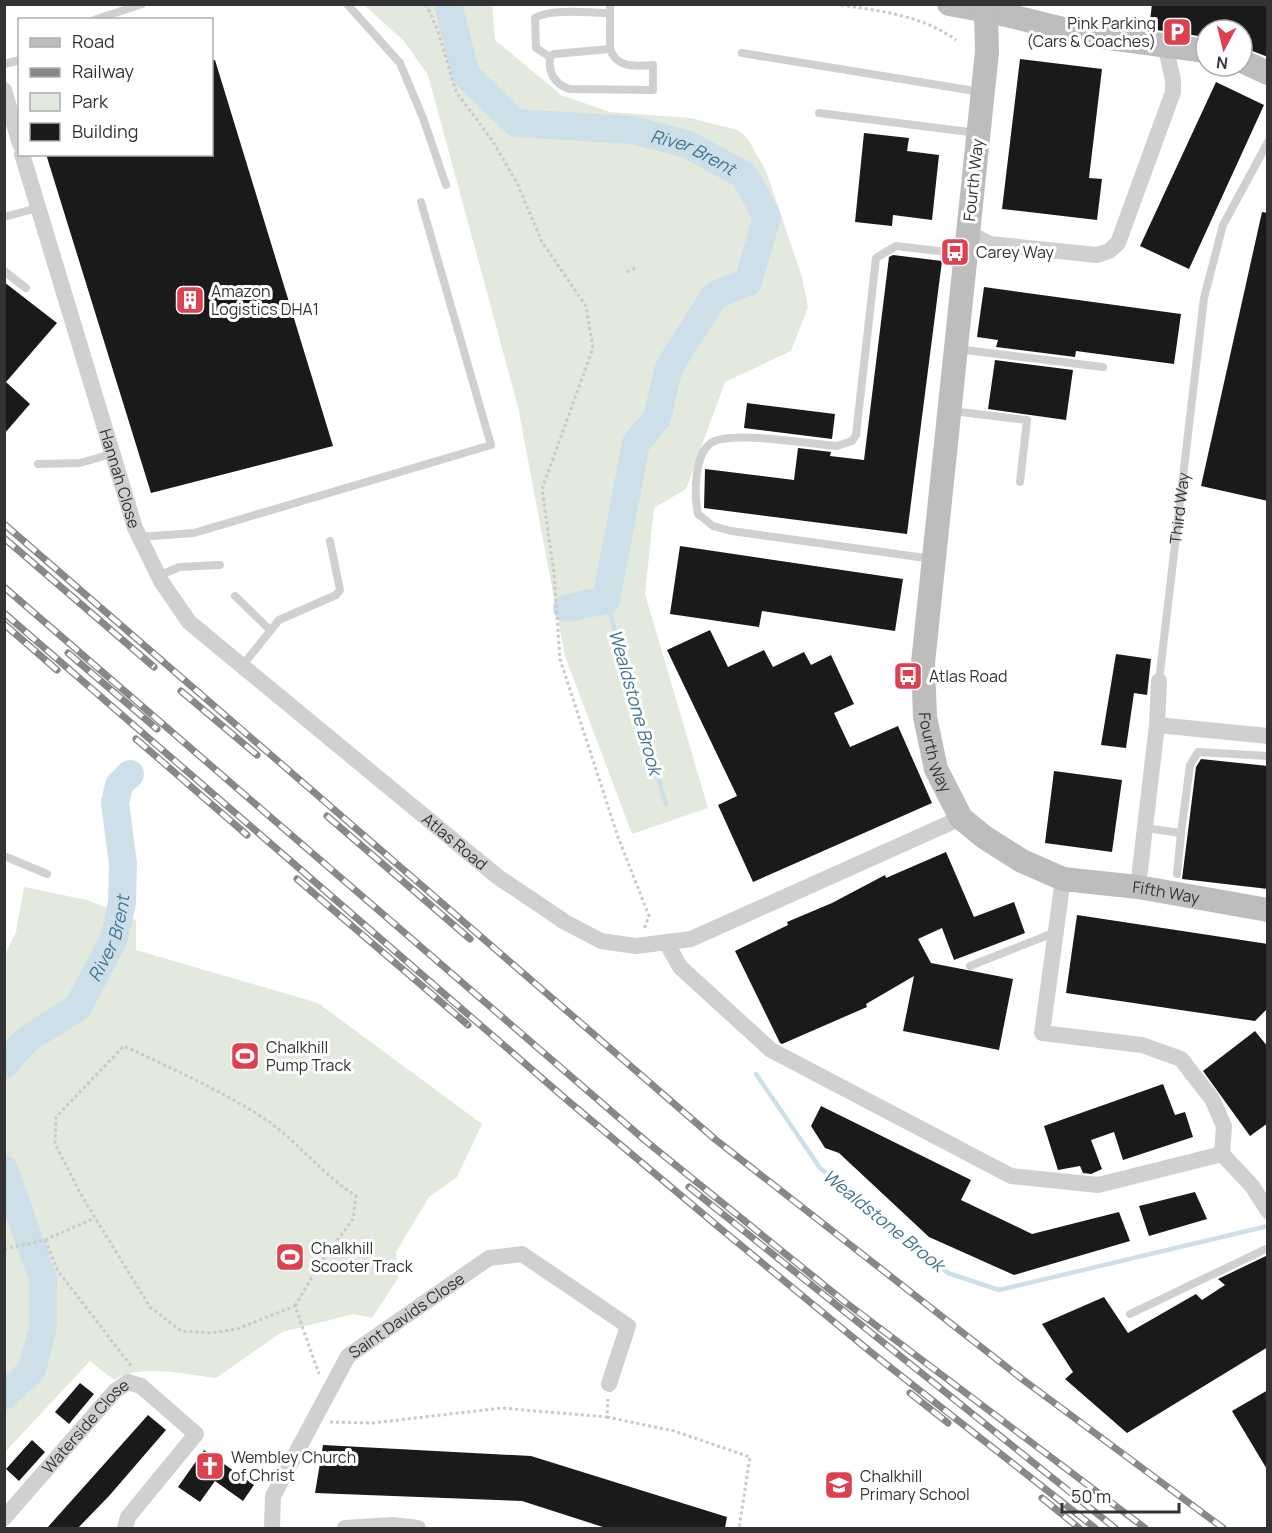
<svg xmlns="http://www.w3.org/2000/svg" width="1272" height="1533" font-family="Manrope,sans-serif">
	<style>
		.green { fill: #e3e9dc }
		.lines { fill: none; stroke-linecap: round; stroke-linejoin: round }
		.stream { stroke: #cde0ea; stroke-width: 4.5 }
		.river { stroke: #cde0ea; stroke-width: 28 }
		.building { fill: #1a1a1a }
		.path { stroke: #cacaca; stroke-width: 3; stroke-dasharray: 3 3; stroke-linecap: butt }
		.lane { stroke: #d0d0d0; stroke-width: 8 }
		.street { stroke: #d0d0d0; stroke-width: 16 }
		.secondary { stroke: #bdbdbd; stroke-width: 24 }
		.rail-casing { stroke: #888; stroke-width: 7 }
		.rail { stroke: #fff; stroke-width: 4.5; stroke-dasharray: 14; stroke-linecap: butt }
		.labels { text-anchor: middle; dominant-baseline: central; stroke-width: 6; stroke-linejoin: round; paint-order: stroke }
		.poi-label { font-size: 16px; fill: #333; stroke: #fff; text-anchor: start }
		.street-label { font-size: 16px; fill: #333; stroke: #fff }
		.water-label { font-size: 18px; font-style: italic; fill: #437592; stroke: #fff }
	</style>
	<rect width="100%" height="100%" fill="#fff"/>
	<path class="green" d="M364,5H492L495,40L561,95L610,112L690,118L738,130L748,139L766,171L802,277L808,307L791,351L725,382L686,489L654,508L645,594L708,808L632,834L565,656L518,407L428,75L404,41Z
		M24,887L87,900L136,920V950L318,1003L482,1124L457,1177L429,1197L396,1252L398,1278L372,1318L354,1314L282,1332L216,1378C185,1375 142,1363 114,1380L90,1361L5,1452L4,957L16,932Z"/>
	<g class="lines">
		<path class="stream" d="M606,600L666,804
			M756,1074L820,1168L948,1273L999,1290L1268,1226"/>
		<g class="river">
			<path id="s1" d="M448,4L466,75L516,123L632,130L687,144L744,175L767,217L748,282L715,295L669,367L657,418L636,443L606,600L567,608"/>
			<path id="s2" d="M4,1065L26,1040L78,1007L114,939L122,903L123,864L115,803L119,785L130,774"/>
			<path d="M4,1169L43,1279V1327L32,1370L4,1396"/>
		</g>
	</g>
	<path class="building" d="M1152,4H1268V57L1242,47V30H1206V37L1149,29Z
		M1020,59L1102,69L1089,178L1102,179L1097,220L1002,209Z
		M212,60H215L333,446L151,493L46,154H212Z
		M1216,82L1264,105L1189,269L1140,246Z
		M864,133L909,138L907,151L939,155L932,220L893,215L892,226L855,222Z
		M1262,212L1268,213V501L1201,486Z
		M893,255L942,261L907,534L704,508L705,469L794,480L798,448L831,452L830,456L864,460L889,257Z
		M4,282L57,323L6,382L30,404L4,434Z
		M984,287L1181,314L1174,364L1076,351L1075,357L996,347L998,340L977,337Z
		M995,360L1073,370L1066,420L988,409Z
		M747,403L835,414L832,439L744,428Z
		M680,546L903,579L895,631L762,611L759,627L670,614Z
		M710,630L728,667L764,650L773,667L804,652L811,665L831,655L854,704L834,713L850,747L898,726L932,803L753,882L718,805L737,796L667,650Z
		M1116,654L1151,659L1147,695L1134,693L1126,748L1101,745Z
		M1201,759L1268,766V889L1182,879L1196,767Z
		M1054,771L1122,780L1112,852L1045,843Z
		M946,852L974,917L1014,902L1025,933L954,960L942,928L918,939L931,963L1013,979L999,1050L903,1031L914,976L866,1004L867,1007L782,1044L780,1043L735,951L788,925L787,922L832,903L885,875L886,878Z
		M1077,915L1268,944V1008L1255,1021L1066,993Z
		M1255,1031L1268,1047V1123L1250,1136L1203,1071Z
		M1163,1084L1175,1115L1185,1112L1193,1137L1123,1160L1114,1132L1091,1140L1102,1169L1091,1174L1083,1173L1080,1166L1058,1170L1044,1126Z
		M821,1106L971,1180L961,1200L1032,1234L1119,1212L1130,1241L1014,1275L929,1237L839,1153L825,1148L811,1126Z
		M1195,1192L1207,1219L1149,1236L1139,1206Z
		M1268,1255V1347L1127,1433L1065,1379L1073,1372L1042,1324L1104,1297L1128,1333L1196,1294L1202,1300L1225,1285L1218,1279Z
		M80,1383L94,1394L69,1424L55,1412Z
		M1268,1390V1471L1232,1411Z
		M148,1415L166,1430L109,1496L78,1528H47Z
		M32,1440L45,1452L19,1481L6,1469Z
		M323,1445L531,1456L727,1517L725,1528H606L522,1501L315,1493Z
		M204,1450L254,1485L243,1501L215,1481L200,1502L178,1487Z"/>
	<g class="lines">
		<path class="path" d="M426,4L438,31L456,92L492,140L517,183L542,242L586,306L593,348L542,489L554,573L560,659L618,837L649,916L644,929
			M835,4C878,11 920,14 956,40
			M627,272L635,268
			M45,1240L58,1271L132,1367
			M4,1249L45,1240L95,1218
			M295,1306L321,1262L353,1219L356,1196C323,1175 299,1143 268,1121C223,1091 173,1069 124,1046L56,1117L55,1144L83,1198L150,1307L181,1331L210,1333L237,1329L295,1306L319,1374
			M607,1417L674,1431L750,1457L739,1528
			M330,1422L372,1423L502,1408L607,1417L608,1399"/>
		<g class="lane">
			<path d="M347,4L400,63L423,118L446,185"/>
			<path d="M94,20L142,4"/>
			<path d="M610,49L554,54L550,57C548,73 555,84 569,89L653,90V65C636,66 617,69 610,49V4"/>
			<path d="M742,53L981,92"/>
			<path d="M550,57L536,48L535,18C550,8 591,13 610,13"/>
			<path d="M4,64L20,60"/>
			<path d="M819,113L977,133"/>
			<path d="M4,217L37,208"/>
			<path d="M4,271L26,288"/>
			<path d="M957,349L1103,367"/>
			<path d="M952,411L1027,420L1020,482"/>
			<path d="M38,464L80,463L111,454"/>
			<path d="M139,537L194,533L491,445L421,202"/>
			<path d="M933,559L731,531L713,526L698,514C694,495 694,455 711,443C730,430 811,444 837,446L852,441L856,435L876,258L896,246L964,254"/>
			<path d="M159,576L179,567L220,565"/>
			<path d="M235,596L270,630"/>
			<path d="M242,666L279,620L336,595L340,590L330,541"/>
			<path id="s3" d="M1159,681L1204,298L1223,225L1268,142"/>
			<path d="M1145,828L1181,833L1177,874"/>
			<path d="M1181,833L1190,765L1198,752L1268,756"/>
			<path d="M4,856L47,874"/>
			<path d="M970,966L1056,932"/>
			<path d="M1130,1314L1268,1248"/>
		</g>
		<g class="street">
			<path d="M4,90L20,144"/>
			<path id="s4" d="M22,154L135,528L161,581L189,622L498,877L565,922L601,941L636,946L691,939L961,818"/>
			<path d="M967,232L990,244L1097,255L1109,251L1118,243L1173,92V80L1165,45"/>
			<path d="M1157,725L1268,736"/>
			<path d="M1063,879L1042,1033L1142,1045L1181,1059L1212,1099L1224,1126L1222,1154L1252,1186L1268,1211"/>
			<path d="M1138,887L1157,725L1159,681"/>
			<path d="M666,942L680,967L771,1050L1011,1176L1098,1185L1222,1154"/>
			<path id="s5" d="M4,1518L115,1391L128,1382L141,1386L196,1434L128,1517L125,1528"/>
			<path id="s6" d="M272,1528L273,1496L348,1356L489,1258L522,1254L628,1326L609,1384"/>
			<path d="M345,1528L393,1525L418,1528"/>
		</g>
		<g class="secondary">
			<path d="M949,4L998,13L1087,35L1206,51"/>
			<path id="s7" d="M986,11L987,52L923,663L925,717L936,769L961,818L984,837L1022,861L1063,879L1138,887L1268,910"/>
			<path d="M1242,61L1268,73"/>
		</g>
		<g class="rail-casing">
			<path id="rail" d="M4,524L716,1140L1022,1379L1223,1528
				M4,538L154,667
				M4,587L647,1142L845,1302L1145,1528
				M4,613L567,1100L721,1229L872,1353L1095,1528
				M4,624L57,670
				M68,653L157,729
				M181,691L257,755
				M136,739L247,835
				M327,816L470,939
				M297,879L468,1025
				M689,1187L1115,1528
				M910,1393L948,1423
				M1042,1498L1079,1528"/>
		</g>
		<use href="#rail" class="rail"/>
	</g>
	<defs>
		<g id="parking-square" transform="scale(1.5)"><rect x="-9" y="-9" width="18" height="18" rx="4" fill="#dd4150" stroke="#fff"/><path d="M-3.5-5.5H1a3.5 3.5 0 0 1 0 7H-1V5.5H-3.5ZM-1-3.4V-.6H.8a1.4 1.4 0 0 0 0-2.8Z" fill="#fff"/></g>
		<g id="bus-square" transform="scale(1.5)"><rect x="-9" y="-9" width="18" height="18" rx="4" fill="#dd4150" stroke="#fff"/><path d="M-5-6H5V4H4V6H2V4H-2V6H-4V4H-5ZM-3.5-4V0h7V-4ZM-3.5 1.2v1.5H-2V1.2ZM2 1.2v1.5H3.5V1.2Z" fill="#fff"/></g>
		<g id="building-square" transform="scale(1.5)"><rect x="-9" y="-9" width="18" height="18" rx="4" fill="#dd4150" stroke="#fff"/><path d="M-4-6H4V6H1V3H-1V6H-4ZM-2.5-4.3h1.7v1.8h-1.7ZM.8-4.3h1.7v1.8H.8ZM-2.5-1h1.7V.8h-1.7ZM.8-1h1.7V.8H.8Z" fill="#fff"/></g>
		<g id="stadium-square" transform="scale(1.5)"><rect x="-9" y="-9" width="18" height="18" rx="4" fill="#dd4150" stroke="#fff"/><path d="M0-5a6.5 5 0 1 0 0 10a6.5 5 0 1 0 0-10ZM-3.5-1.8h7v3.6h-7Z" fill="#fff"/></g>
		<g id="church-square" transform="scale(1.5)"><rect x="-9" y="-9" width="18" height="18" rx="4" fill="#dd4150" stroke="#fff"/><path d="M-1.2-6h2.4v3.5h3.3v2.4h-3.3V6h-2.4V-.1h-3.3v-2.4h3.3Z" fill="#fff"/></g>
		<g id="school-square" transform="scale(1.5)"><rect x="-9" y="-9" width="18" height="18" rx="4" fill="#dd4150" stroke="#fff"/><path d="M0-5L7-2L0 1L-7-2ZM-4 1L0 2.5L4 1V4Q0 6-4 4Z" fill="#fff"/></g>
	</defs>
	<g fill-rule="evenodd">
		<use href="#parking-square" x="1177" y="32"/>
		<use href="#bus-square" x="955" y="252"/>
		<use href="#building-square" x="190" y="300"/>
		<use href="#bus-square" x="908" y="676"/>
		<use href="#stadium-square" x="245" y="1056"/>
		<use href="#stadium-square" x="290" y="1257"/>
		<use href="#church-square" x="210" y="1466"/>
		<use href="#school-square" x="839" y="1485"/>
	</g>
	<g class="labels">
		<g class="poi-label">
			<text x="1156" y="23" text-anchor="end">Pink Parking<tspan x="1156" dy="18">(Cars &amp; Coaches)</tspan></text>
			<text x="976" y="252">Carey Way</text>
			<text x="211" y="291">Amazon<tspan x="211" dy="18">Logistics DHA1</tspan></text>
			<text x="929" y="676">Atlas Road</text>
			<text x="266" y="1047">Chalkhill<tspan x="266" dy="18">Pump Track</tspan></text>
			<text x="311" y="1248">Chalkhill<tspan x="311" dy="18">Scooter Track</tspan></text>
			<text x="231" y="1457">Wembley Church<tspan x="231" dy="18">of Christ</tspan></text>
			<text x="860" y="1476">Chalkhill<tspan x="860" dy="18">Primary School</tspan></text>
		</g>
		<g class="street-label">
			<text transform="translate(973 180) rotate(-84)">Fourth Way</text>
			<text stroke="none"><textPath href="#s4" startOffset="339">Hannah Close</textPath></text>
			<text stroke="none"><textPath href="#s3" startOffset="174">Third Way</textPath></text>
			<text stroke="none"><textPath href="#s7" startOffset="746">Fourth Way</textPath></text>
			<text stroke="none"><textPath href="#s4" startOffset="844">Atlas Road</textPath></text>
			<text stroke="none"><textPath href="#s7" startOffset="1041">Fifth Way</textPath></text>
			<text stroke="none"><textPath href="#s6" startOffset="262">Saint Davids Close</textPath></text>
			<text stroke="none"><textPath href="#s5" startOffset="123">Waterside Close</textPath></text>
		</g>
		<g class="water-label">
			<text stroke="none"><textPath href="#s1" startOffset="324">River Brent</textPath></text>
			<text transform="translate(636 702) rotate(74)">Wealdstone Brook</text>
			<text stroke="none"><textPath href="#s2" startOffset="171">River Brent</textPath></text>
			<text transform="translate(884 1220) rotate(39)">Wealdstone Brook</text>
		</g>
	</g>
	<rect width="1272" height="1533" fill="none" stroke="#333333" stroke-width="12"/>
	<rect x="18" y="18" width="195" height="138" fill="#ffffff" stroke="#adadad" stroke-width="1.5"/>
	<rect x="30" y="38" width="30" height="9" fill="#bdbdbd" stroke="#adadad" stroke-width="1.5"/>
	<text x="72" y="48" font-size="18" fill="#333333">Road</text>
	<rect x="30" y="68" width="30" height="9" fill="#888888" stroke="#adadad" stroke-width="1.5"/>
	<text x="72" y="78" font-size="18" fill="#333333">Railway</text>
	<rect x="30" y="93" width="30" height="18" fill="#e3e9dc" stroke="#adadad" stroke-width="1.5"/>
	<text x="72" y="108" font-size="18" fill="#333333">Park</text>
	<rect x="30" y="123" width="30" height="18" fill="#1a1a1a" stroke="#adadad" stroke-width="1.5"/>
	<text x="72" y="138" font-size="18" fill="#333333">Building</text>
	<g transform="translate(1224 48) rotate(187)"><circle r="28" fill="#ffffff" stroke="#adadad" stroke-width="1.5"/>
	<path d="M0-4.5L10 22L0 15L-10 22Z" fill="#dd4150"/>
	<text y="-9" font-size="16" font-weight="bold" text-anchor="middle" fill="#333333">N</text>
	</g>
	<path d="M1062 1503v9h117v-9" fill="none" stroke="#333333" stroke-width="3"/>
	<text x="1071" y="1503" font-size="18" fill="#333333" stroke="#ffffff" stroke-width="4.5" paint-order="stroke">50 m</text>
</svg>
